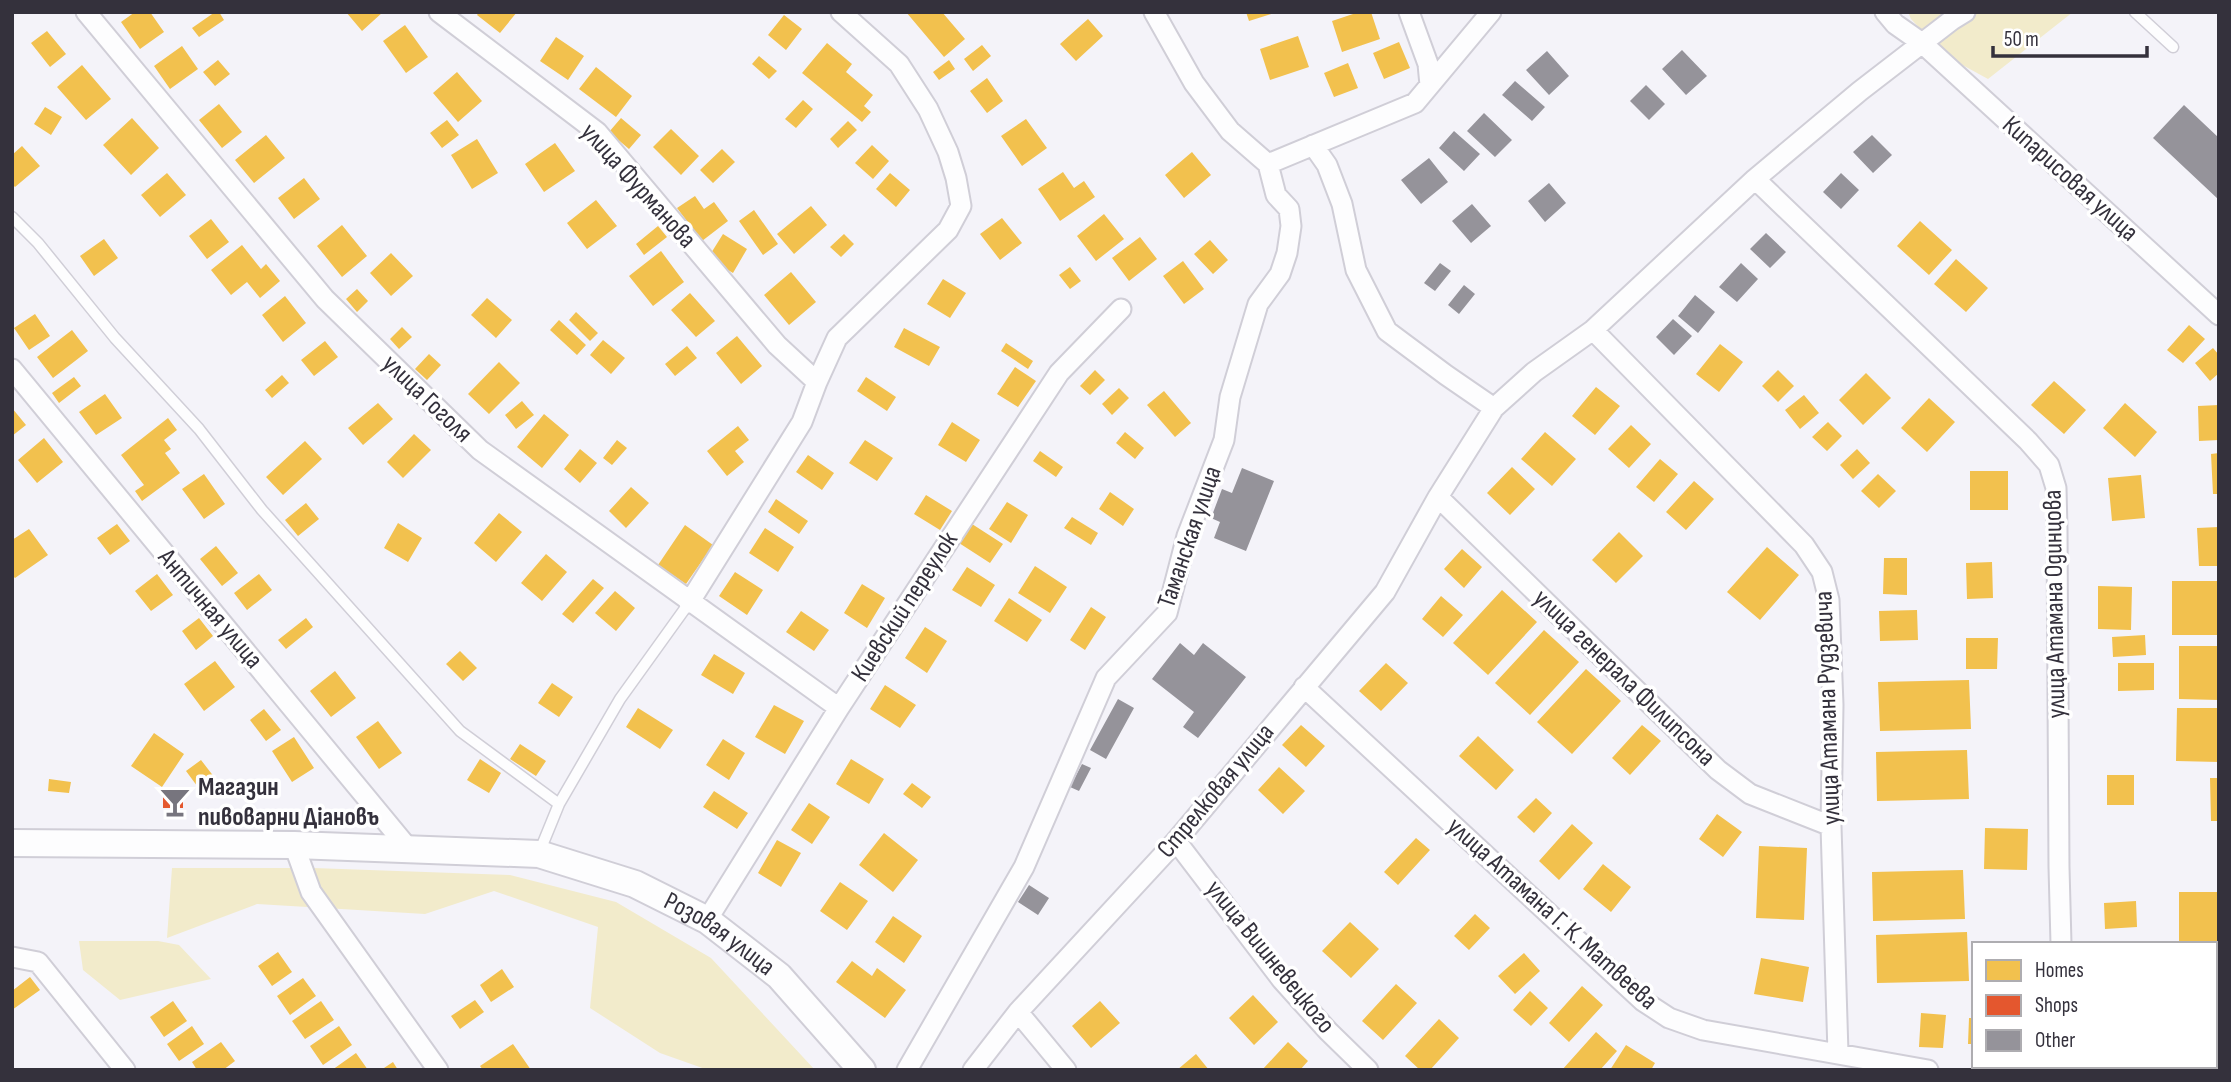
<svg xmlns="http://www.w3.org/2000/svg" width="2231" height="1082" font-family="'Sofia Sans Condensed',sans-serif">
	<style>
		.green { fill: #f2ebcb }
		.homes { fill: #f2c14e }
		.shops { fill: #e4572e }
		.building { fill: #95939a }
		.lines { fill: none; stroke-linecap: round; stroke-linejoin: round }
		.service-casing { stroke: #d0ced7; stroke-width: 13 }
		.minor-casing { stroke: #d0ced7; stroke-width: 23 }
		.secondary-casing { stroke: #d0ced7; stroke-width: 30 }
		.service { stroke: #fdfdfe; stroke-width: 10 }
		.minor { stroke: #fdfdfe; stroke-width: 19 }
		.secondary { stroke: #fdfdfe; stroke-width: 26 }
		.labels { text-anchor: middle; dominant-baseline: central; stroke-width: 7; stroke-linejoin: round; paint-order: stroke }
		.street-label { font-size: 26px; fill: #34313c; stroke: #fff }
		.poi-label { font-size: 26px; font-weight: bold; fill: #34313c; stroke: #fff; text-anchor: start }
	</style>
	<rect width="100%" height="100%" fill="#f4f3f9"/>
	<path class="green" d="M1908,12H2073L1988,79L1946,56L1911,19Z
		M172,868H313L510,875L616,902L711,958L815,1070H708L660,1053L590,1008L598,927L494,891L425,914L257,904L167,938Z
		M79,941H158L179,945L211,979L120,1000L83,970Z"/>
	<path class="homes" d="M135,12H150L164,32L140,49L121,22Z
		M215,12H219L224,20L199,37L192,28Z
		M346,12H383L362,31Z
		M479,12H517L500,33L477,15Z
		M906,12H942L965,39L944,57Z
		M1246,12H1274V13L1249,21Z
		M1359,12H1371L1380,39L1342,52L1332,21Z
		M784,15L802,29L786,50L768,35Z
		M1088,19L1103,36L1076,61L1060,44Z
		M405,25L428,57L406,73L383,41Z
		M47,31L66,54L50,67L31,43Z
		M1298,36L1309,67L1270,80L1260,49Z
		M556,37L584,56L568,80L540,61Z
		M1399,42L1410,68L1384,79L1373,53Z
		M827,43L852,64L846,72L873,95L864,106L871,112L862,122L802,73Z
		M982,45L991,56L973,71L964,59Z
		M182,46L198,69L170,89L154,66Z
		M759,56L777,71L769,79L752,64Z
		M218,60L230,74L215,86L203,72Z
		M949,60L955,69L939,80L933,72Z
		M1348,63L1358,88L1334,97L1324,73Z
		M82,65L111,99L86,120L57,87Z
		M596,67L632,96L616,117L579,89Z
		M457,72L482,101L458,122L433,93Z
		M987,78L1003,101L987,113L970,91Z
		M803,100L813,109L796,128L785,119Z
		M219,104L242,132L222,148L199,120Z
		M45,107L62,117L51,135L34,124Z
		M132,118L159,148L131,175L103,145Z
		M621,118L641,135L629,149L609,132Z
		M1026,119L1047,148L1022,166L1001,136Z
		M447,120L459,135L442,148L430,133Z
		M848,121L857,130L838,148L830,139Z
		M671,129L699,156L681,175L653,147Z
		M266,135L285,158L254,183L235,160Z
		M477,139L498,173L472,189L451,155Z
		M555,143L575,171L544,192L525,164Z
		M872,145L889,161L873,179L855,163Z
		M22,146L40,166L15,187L12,184V155Z
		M722,149L735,162L713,183L700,170Z
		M1192,152L1211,175L1184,198L1165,175Z
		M1063,172L1074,188L1084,181L1095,197L1060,221L1038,189Z
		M167,173L186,195L160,217L141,195Z
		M890,173L910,190L896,207L876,189Z
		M304,178L320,199L294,219L278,198Z
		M695,196L704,209L714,202L728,221L702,241L677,208Z
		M596,200L617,226L587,249L567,223Z
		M811,206L827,225L794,254L777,234Z
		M754,210L778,244L763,255L739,221Z
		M1104,214L1124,239L1096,261L1077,236Z
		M1002,218L1022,243L1000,260L980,234Z
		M211,219L229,242L207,259L189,236Z
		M1920,221L1952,250L1929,275L1897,246Z
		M342,225L367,256L342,277L317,246Z
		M658,226L667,237L644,255L636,244Z
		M723,234L747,249L733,273L708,258Z
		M844,234L854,244L841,257L830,247Z
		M1140,237L1157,259L1129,281L1112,258Z
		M104,239L118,258L94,276L80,256Z
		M1210,240L1228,260L1213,274L1194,254Z
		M242,245L261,269L266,264L280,281L260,298L247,282L231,295L211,270Z
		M661,251L684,282L653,306L629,276Z
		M391,253L413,276L391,296L370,273Z
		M1956,259L1988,288L1966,312L1934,284Z
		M1183,261L1204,289L1184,304L1163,276Z
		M1070,267L1081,281L1070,289L1059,275Z
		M791,272L816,302L789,325L764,295Z
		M943,279L966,293L950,318L927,304Z
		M357,289L368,301L357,312L346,299Z
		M690,293L715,321L696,337L671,310Z
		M285,296L306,323L283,342L262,315Z
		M487,298L512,320L496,338L471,315Z
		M576,312L598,333L590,341L569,320Z
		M35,314L50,336L29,350L14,328Z
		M559,320L586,345L577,355L550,330Z
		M2189,325L2205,339L2183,363L2167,350Z
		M402,327L412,337L399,349L390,339Z
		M904,328L940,347L929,366L894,347Z
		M72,330L88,351L53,378L37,357Z
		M737,336L762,366L741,384L716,353Z
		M603,340L625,358L611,374L590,355Z
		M325,341L338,357L314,376L301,360Z
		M1006,343L1033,361L1028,369L1001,351Z
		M1720,344L1743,362L1719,392L1696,374Z
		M687,346L697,358L675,376L665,364Z
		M2213,348L2219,355V373L2210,381L2195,363Z
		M429,354L441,365L427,380L415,369Z
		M499,362L520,383L489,414L468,394Z
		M1015,367L1036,381L1018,407L997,394Z
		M1095,370L1105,380L1090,395L1080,386Z
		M1778,370L1794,386L1778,402L1762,386Z
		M1866,373L1891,398L1863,425L1839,400Z
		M282,375L289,383L272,398L265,390Z
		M74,377L81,386L59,403L52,393Z
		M866,377L896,397L887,411L857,391Z
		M2054,381L2086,410L2064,434L2031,405Z
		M1596,387L1620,406L1595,435L1572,416Z
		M1119,388L1129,398L1112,415L1102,404Z
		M1164,391L1191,423L1175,437L1147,405Z
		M105,394L122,418L96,435L79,412Z
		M1804,395L1819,413L1800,429L1785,410Z
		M1929,398L1955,422L1927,452L1901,428Z
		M522,401L534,415L516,429L505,415Z
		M378,403L393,419L363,445L348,428Z
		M2125,403L2157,432L2135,457L2103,428Z
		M2219,405V440L2199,441L2198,406Z
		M12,408L26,425L12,436Z
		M544,414L569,435L542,468L517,447Z
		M168,418L177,430L164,440L171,449L165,453L180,473L142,501L135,491L144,485L121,455Z
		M952,422L980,440L966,462L938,445Z
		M1828,422L1842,436L1827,451L1812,437Z
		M1631,425L1651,444L1629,468L1608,449Z
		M738,426L749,440L735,451L744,462L727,476L707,451Z
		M1125,432L1144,448L1135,459L1116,443Z
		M1545,432L1576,459L1552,486L1521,459Z
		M414,434L431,450L403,478L387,462Z
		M44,438L63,462L37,483L18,460Z
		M617,440L627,448L612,465L603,458Z
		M865,440L893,458L877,481L849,463Z
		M305,441L322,459L283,495L266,477Z
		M580,449L597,463L580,483L564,469Z
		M1857,449L1870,463L1853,479L1840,465Z
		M1040,451L1063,467L1056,477L1033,461Z
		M2219,453V494H2213L2211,454Z
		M808,455L834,473L822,490L796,472Z
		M1660,459L1678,474L1654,502L1636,487Z
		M1512,467L1535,489L1510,515L1487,493Z
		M1970,471H2008V510H1970Z
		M204,474L225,504L204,519L182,489Z
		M1878,474L1896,491L1879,508L1861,491Z
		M2141,475L2145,518L2112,521L2108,478Z
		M1694,481L1714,499L1686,530L1666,512Z
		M631,487L649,503L626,528L609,511Z
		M1110,492L1134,509L1123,526L1099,509Z
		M926,495L952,511L940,530L914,514Z
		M776,499L808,521L799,534L768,512Z
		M1007,502L1028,515L1011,543L989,529Z
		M306,503L319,519L298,536L285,520Z
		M499,513L522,532L496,562L474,543Z
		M1072,517L1098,533L1091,545L1064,528Z
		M398,523L422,538L408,562L384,548Z
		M117,524L130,541L110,555L97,538Z
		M972,524L1003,544L990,563L959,543Z
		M685,525L713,545L686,584L658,565Z
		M2219,527V566H2199L2197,528Z
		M765,528L794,547L778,572L749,553Z
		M29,529L48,555L15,578L12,575V540Z
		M1619,532L1643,556L1616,583L1592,560Z
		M216,546L238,573L222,586L200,559Z
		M1767,547L1799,575L1760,620L1727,592Z
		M1462,549L1482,567L1464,588L1444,569Z
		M546,554L567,572L542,601L521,583Z
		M1884,558H1907V595L1883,594Z
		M1992,562L1993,598L1967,599L1966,563Z
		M1035,566L1067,587L1050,613L1018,593Z
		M967,567L995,585L981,607L952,590Z
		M735,572L763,590L747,615L719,596Z
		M157,574L173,595L151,611L135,591Z
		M259,574L272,590L247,610L234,593Z
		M593,579L604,588L573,623L562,614Z
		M2172,581H2219V635H2172Z
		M862,584L885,598L867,628L844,613Z
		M2098,586L2132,587L2131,630L2098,629Z
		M1502,590L1537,622L1488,675L1453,643Z
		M615,591L635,608L616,631L595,613Z
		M1441,596L1463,615L1443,637L1422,619Z
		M1009,598L1042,620L1027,642L994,621Z
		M1091,607L1106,617L1085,650L1070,640Z
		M1917,610L1918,640L1880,641L1879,611Z
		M801,611L829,630L814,651L786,632Z
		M199,618L213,636L196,650L182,631Z
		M306,618L313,627L286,649L278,640Z
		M925,627L947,641L927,673L905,658Z
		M1544,630L1579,662L1530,715L1495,683Z
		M2145,635L2146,655L2113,657L2112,637Z
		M1966,638H1998L1997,669H1966Z
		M2179,646H2219V700L2179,699Z
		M460,651L477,668L463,681L446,664Z
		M714,654L745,673L733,694L701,675Z
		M215,661L235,687L204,711L184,684Z
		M1386,663L1408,683L1381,711L1359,691Z
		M2118,663H2154V690L2118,691Z
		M1586,669L1621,701L1572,754L1537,722Z
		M335,671L356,698L331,717L310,691Z
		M1969,680L1971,729L1880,731L1878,682Z
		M552,683L573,697L559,717L538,703Z
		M885,685L916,705L900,728L870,709Z
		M774,705L804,721L785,754L755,737Z
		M638,708L673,730L660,749L626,727Z
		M2177,708H2219V762L2176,761Z
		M264,709L281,730L266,741L250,720Z
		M378,721L402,753L379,769L356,737Z
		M1301,725L1325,746L1306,767L1282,745Z
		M1642,725L1661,741L1630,775L1612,758Z
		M154,733L184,754L162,787L131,766Z
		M1478,736L1514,770L1496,790L1459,756Z
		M294,737L314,768L292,782L272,751Z
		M723,739L745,753L729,780L706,765Z
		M520,744L546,761L536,776L510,759Z
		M1967,750L1969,799L1877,801L1876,752Z
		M480,759L501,773L489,793L467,780Z
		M851,759L884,779L869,804L836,784Z
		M201,760L218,782L203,794L186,771Z
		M1279,767L1305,791L1283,814L1258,790Z
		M2107,775H2134V805H2107Z
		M2210,778H2219V821H2211Z
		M49,779L71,782L69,793L48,791Z
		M912,783L931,797L922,808L903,794Z
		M714,791L748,813L737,829L703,807Z
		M1536,798L1552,813L1534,833L1517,817Z
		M809,803L830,817L812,844L791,830Z
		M1717,814L1742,832L1723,857L1699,839Z
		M1572,824L1593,843L1559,880L1539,861Z
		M1985,828L2028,829L2027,870L1984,869Z
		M884,833L918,860L893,892L859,865Z
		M1416,838L1430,850L1398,885L1384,872Z
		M777,840L801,853L781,887L758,873Z
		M1759,846L1807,848L1804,920L1756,918Z
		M1603,864L1631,887L1611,912L1583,889Z
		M1963,870L1965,919L1873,921L1872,872Z
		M840,882L868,901L847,930L820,911Z
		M2179,892H2219V946H2215V944H2179Z
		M2136,901L2137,927L2105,929L2104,903Z
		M1475,914L1490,928L1469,950L1454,936Z
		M893,916L922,936L904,963L875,942Z
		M1350,922L1379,949L1351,978L1322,951Z
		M1967,932L1969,981L1877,983L1876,935Z
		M278,952L292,972L272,986L258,966Z
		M1524,953L1540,971L1515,994L1498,976Z
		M2215,953H2219V1007H2215Z
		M1761,958L1809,967L1803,1002L1754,994Z
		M852,961L872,976L877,968L906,990L885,1018L836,982Z
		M502,969L514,987L491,1002L480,985Z
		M30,977L40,990L12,1010V991Z
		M303,978L316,996L290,1015L277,996Z
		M1396,984L1417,1003L1383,1040L1362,1021Z
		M1582,986L1603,1005L1569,1042L1549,1023Z
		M1530,991L1548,1008L1531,1026L1513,1010Z
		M1253,995L1278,1022L1254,1045L1229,1018Z
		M475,1000L484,1012L460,1029L451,1016Z
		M173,1001L187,1021L164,1037L150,1017Z
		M321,1001L334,1020L305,1039L292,1021Z
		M1100,1001L1120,1023L1091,1048L1072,1026Z
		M1921,1013L1946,1015L1943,1048L1919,1047Z
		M1969,1018H1974V1044H1968Z
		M1439,1019L1459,1038L1430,1070H1420L1405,1056Z
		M192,1026L204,1044L179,1061L167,1044Z
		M339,1026L352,1045L323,1065L310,1046Z
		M1596,1032L1617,1051L1600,1070H1562Z
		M221,1042L235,1061L223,1070H197L192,1062Z
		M1288,1042L1308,1061L1300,1070H1262Z
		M513,1044L531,1070H483L480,1066Z
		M1626,1045L1655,1063L1651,1070H1610Z
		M356,1053L368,1070H332Z
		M1196,1054L1209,1070H1177Z
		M393,1062L398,1070H381Z"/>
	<path class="shops" d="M163,794H183V808H163Z"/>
	<path class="building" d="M1682,50L1707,76L1686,95L1662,69Z
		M1547,51L1569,76L1549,95L1526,70Z
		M1515,81L1545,107L1532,121L1502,95Z
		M1646,85L1665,104L1649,120L1630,101Z
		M2184,105L2219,138V200L2153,138Z
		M1484,113L1512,140L1495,157L1467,131Z
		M1454,131L1480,154L1464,171L1439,148Z
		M1872,135L1892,155L1873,173L1853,152Z
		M1429,158L1448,182L1421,204L1401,180Z
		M1841,173L1859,190L1841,209L1823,192Z
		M1549,183L1566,203L1545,222L1528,201Z
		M1472,204L1491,226L1471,243L1452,221Z
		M1766,233L1786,252L1770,268L1750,249Z
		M1440,263L1451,271L1435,291L1424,283Z
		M1741,263L1758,279L1737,302L1719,287Z
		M1464,285L1475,294L1459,314L1448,305Z
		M1695,295L1715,312L1698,333L1678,316Z
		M1673,319L1692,336L1674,355L1656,337Z
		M1242,468L1274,481L1246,551L1214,538L1220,522L1211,518L1222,489L1232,493Z
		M1180,643L1194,655L1203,643L1246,677L1198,738L1183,727L1194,712L1152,679Z
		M1118,699L1134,708L1106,759L1090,750Z
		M1082,764L1091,768L1079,791L1070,787Z
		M1029,885L1049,898L1038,915L1018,902Z"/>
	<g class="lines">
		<g class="service-casing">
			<path id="service" d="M2135,12L2173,47
				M12,217L38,243L115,338L199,429L262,510L460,731L559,804
				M539,853L559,804L620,699L689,603"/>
		</g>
		<g class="minor-casing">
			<path id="minor" d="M86,12L325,299L480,450L839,708
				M439,12L597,132L777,345L817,382
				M1154,12L1194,83L1230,131L1268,164
				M1409,12L1428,64L1430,85
				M1885,12L1895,24L1922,43L2219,315
				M1313,145L1327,165L1342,204L1356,270L1387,331L1446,375L1494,408
				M1268,164L1415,103L1491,12
				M1755,179L2028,441L2049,465L2056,488L2057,529L2059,867L2061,944
				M1593,330L1804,545L1822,572L1829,600L1833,705L1831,826L1838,1053
				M12,369L408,848
				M1438,497L1718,770L1750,794L1831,826
				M689,603L802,422L817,382L837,338L948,230L961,206L956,178L948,152L928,109L899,64L841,12
				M1304,687L1643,1001L1669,1018L1703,1030L1928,1070
				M1176,841L1282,980L1328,1031L1368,1070
				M294,845L311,892L438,1070
				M707,920L839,708L1059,373L1121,309
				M12,957L38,962L125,1070
				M1018,1012L1066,1070
				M2065,1066L2066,1070
				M907,1070L1024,867L1106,678L1167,613L1187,536L1224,440L1230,397L1258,304L1280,274L1287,253L1291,226L1289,209L1276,195L1268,164
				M973,1070L1018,1012L1176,841L1385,592L1438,497L1494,408L1534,372L1593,330L1755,179L1860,91L1952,20L1965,12"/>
		</g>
		<g class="secondary-casing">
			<g id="secondary">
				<path id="s1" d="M12,843L294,845L539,854L635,884L707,920L779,976L862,1070"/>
			</g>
		</g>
		<use href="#service" class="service"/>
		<use href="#minor" class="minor"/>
		<use href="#secondary" class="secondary"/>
	</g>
	<defs>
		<g id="bar-bare" transform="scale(2.415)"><path d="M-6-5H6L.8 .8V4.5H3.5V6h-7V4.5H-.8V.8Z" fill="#77757e" stroke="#fff" stroke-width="2.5" paint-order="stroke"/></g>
	</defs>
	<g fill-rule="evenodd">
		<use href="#bar-bare" x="175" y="802"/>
	</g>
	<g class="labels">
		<g class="street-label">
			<text transform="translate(2070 179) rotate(42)">Кипарисовая улица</text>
			<text transform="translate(638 186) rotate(48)">улица Фурманова</text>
			<text transform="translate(427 399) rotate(44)">улица Гоголя</text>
			<text transform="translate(1190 537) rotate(-71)">Таманская улица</text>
			<text transform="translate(2055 604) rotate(-91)">улица Атамана Одинцова</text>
			<text transform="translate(905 607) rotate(-57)">Киевский переулок</text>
			<text transform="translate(210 609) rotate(50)">Античная улица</text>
			<text transform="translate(1624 678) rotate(44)">улица генерала Филипсона</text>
			<text transform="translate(1828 708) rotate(-92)">улица Атамана Рудзевича</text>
			<text transform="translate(1216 791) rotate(-50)">Стрелковая улица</text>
			<text transform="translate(1552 914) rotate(42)">улица Атамана Г. К. Матвеева</text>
			<text stroke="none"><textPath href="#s1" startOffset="726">Розовая улица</textPath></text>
			<text transform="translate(1270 957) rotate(51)">улица Вишневецкого</text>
		</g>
		<g class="poi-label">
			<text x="198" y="787">Магазин<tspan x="198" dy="30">пивоварни Дiановъ</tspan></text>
		</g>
	</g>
	<rect width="2231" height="1082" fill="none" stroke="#34313c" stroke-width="28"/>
	<rect x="1972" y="942" width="245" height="126" fill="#ffffff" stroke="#aeadb1" stroke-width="2"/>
	<rect x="1986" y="960" width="35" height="21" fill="#f2c14e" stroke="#aeadb1" stroke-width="2"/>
	<text x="2035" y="977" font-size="21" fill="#34313c">Homes</text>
	<rect x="1986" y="995" width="35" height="21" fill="#e4572e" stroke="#aeadb1" stroke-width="2"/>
	<text x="2035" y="1012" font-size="21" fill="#34313c">Shops</text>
	<rect x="1986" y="1030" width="35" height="21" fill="#95939a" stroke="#aeadb1" stroke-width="2"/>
	<text x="2035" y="1047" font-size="21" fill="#34313c">Other</text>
	<path d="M1993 46v10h154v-10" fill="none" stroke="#34313c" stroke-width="3.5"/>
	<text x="2004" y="46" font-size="21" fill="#34313c" stroke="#ffffff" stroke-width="5" paint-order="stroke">50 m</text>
</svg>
